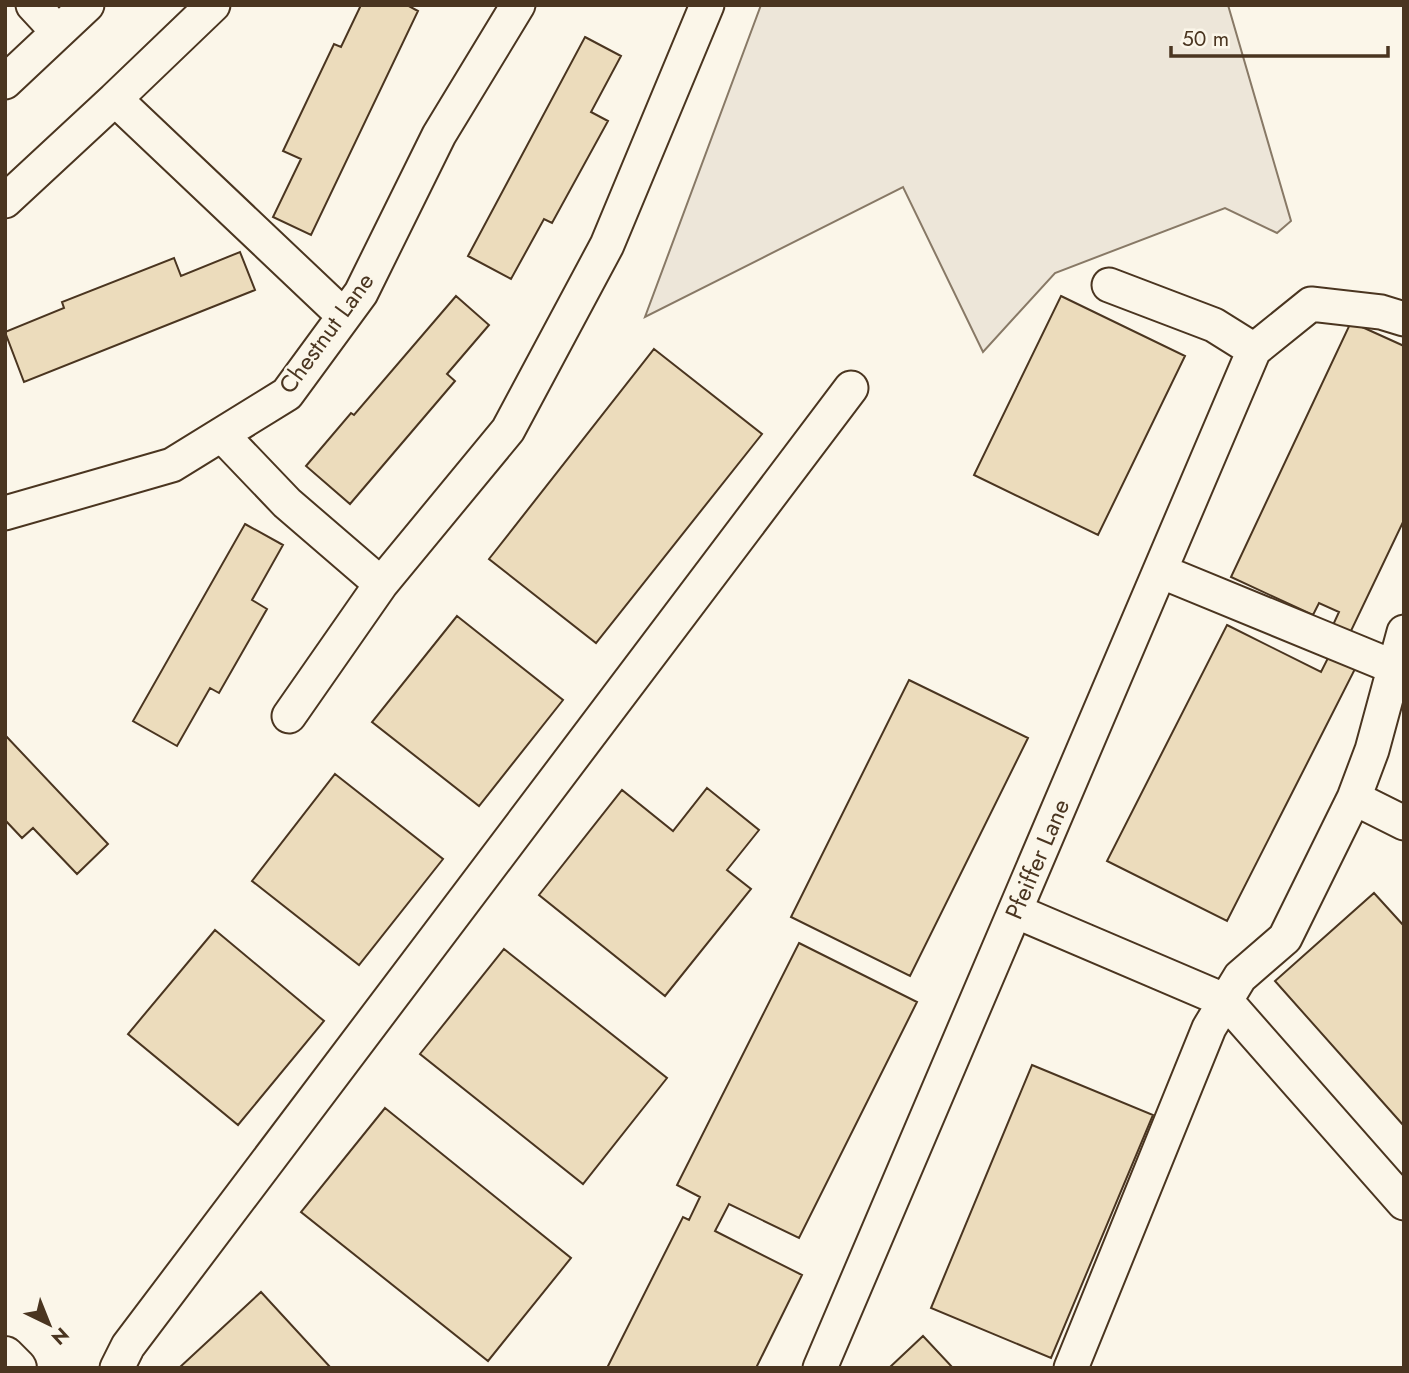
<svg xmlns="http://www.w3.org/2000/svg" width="1409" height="1373" font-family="Jost,sans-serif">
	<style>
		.green { fill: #ede6d9; stroke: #887966; stroke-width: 2 }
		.building { fill: #ecdcbc; stroke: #4a3520; stroke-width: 2 }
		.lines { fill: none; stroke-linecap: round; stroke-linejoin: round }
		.minor-casing { stroke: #4a3520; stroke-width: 37 }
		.major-casing { stroke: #4a3520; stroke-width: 42 }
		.minor { stroke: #fbf6e9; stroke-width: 33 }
		.major { stroke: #fbf6e9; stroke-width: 38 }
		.labels { text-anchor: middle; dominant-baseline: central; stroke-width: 5; stroke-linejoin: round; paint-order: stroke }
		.street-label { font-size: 24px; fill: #4a3520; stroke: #fbf6e9 }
	</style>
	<rect width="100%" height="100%" fill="#fbf6e9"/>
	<path class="green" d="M761,5H1228L1291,221L1277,233L1225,208L1055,273L983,352L903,187L645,317Z"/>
	<path class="building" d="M361,5H407L418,11L311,235L273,217L301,159L283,151L334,44L341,47Z
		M585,37L621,56L591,112L608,121L552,223L544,219L511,279L468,256Z
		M240,252L255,290L24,382L5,332L64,308L62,302L174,258L181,276Z
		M456,296L489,325L447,374L455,381L350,504L306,466L351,413L354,415Z
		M1061,296L1185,356L1098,535L974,475Z
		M1351,322L1404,346V520L1350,633L1333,625L1339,612L1319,603L1313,615L1231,577Z
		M654,349L762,434L596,643L489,559Z
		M245,524L283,545L252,600L267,609L219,693L210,688L177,746L133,721Z
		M457,616L563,700L479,806L372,722Z
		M1227,625L1321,672L1331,652L1357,665L1227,921L1107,861Z
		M909,680L1028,738L910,976L791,917Z
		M5,735L108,844L77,874L33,828L22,838L5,820Z
		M335,774L443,859L359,965L252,881Z
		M707,788L759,830L727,870L751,889L665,996L539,895L622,790L673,831Z
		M1374,893L1404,926V1126L1275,981Z
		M215,930L324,1021L238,1125L128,1034Z
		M799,943L917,1002L799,1238L729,1204L715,1231L802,1275L756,1368H607L683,1217L689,1220L700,1197L677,1185Z
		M504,949L667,1078L583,1184L420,1054Z
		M1032,1065L1153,1115L1051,1358L931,1308Z
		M385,1108L571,1258L488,1361L301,1212Z
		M261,1292L331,1368H179Z
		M923,1336L953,1368H889Z"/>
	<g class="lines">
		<g class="minor-casing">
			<path id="minor" d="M33,5L58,32
				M213,5L115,99L344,316
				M5,82L87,5
				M5,201L115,99
				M1109,285L1214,325L1254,350
				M222,435L287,503L381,584
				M5,513L172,465L287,394L361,293L439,135L518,5
				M1160,571L1396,668
				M289,716L381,584L508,430L607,245L707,5
				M1354,798L1404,823
				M1015,911L1226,1001L1404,1203
				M117,1368L128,1346L851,388
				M820,1368L1254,350L1311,304L1381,312L1404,319
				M1071,1368L1209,1028L1240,977L1285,938L1354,798L1372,750L1404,632"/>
		</g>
		<g class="major-casing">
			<path id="major" d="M5,1356L17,1368"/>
		</g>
		<use href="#minor" class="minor"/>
		<use href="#major" class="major"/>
	</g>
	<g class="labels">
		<g class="street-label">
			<text transform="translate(326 333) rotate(-54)">Chestnut Lane</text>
			<text transform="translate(1037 859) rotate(-67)">Pfeiffer Lane</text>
		</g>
	</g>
	<rect width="1409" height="1373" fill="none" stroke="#4a3520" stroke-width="14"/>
	<g transform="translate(49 1324) rotate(137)" stroke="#fbf6e9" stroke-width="5" paint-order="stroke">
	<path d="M0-5L12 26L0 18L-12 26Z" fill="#4a3520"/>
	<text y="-10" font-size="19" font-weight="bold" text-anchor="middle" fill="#4a3520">N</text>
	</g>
	<path d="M1171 46v10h217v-10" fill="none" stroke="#4a3520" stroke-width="3.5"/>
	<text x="1182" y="46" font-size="21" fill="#4a3520" stroke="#fbf6e9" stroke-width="5" paint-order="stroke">50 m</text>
</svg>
